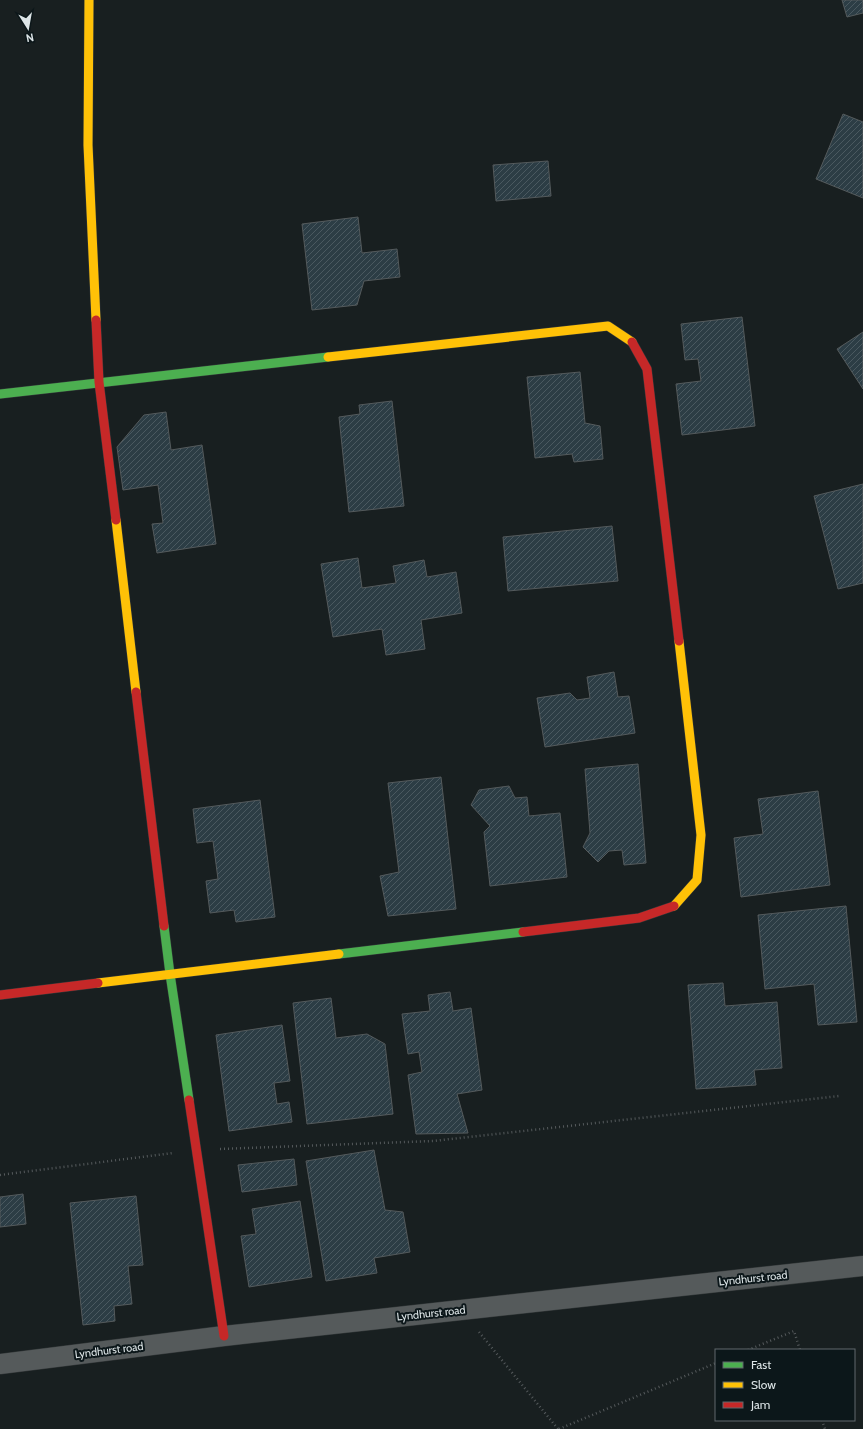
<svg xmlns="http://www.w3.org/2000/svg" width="863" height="1429" font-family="Cabin,sans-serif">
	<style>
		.building { fill: url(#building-hatch); stroke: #545a5c }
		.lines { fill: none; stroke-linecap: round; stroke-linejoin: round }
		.street-casing { stroke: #333839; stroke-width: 21 }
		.fast-casing { stroke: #333839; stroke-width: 10 }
		.slow-casing { stroke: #333839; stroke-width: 10 }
		.jam-casing { stroke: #333839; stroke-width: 10 }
		.path { stroke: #555a5c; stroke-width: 2.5; stroke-dasharray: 1 3; stroke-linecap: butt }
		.street { stroke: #555a5b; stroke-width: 20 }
		.fast { stroke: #4caf50; stroke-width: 9 }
		.slow { stroke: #ffc107; stroke-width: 9 }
		.jam { stroke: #c62828; stroke-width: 9 }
		.labels { text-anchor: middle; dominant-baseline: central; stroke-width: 4; stroke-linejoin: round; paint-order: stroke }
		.street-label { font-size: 11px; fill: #dde5e7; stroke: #0c171a }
	</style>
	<defs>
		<pattern id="building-hatch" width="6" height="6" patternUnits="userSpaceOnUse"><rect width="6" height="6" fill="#2c3d45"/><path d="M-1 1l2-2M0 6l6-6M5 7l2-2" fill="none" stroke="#4a5960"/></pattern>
	</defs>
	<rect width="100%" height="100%" fill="#181f20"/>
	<path class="building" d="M842,0H863V13L847,17Z
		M843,114L863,122V198L816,179Z
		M548,161L551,196L496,201L493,165Z
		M358,217L362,253L397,249L400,277L364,281L357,305L312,310L302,224Z
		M742,317L755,426L682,435L676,384L701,381L698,359L685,360L681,324Z
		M863,332V389L837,349Z
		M580,372L585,423L600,426L603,459L574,462L572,454L535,458L527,377Z
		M392,401L404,506L349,512L339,417L360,414L359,405Z
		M166,412L171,450L202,445L216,544L157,553L152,524L163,523L158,485L123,490L117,447L144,415Z
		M863,484V583L838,589L814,496Z
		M612,526L618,581L508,591L503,537Z
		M358,558L362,588L396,583L393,566L424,560L427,577L456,572L462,613L421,620L425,649L386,655L382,629L333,637L321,564Z
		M614,672L618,697L629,696L635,733L545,747L537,698L570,693L577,700L590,698L587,677Z
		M638,764L646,863L624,865L622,850L609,851L598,862L583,847L590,833L585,769Z
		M441,777L456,909L388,916L380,876L399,872L388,783Z
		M509,786L515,798L527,797L529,816L560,813L567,877L490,886L484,832L490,826L471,805L479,790Z
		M818,791L830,885L741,897L734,838L763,834L758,799Z
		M260,800L275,917L236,922L234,910L210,913L206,881L218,879L213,841L197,843L193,809Z
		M846,906L857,1022L818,1025L814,984L765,989L758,915Z
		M723,983L725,1006L777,1002L782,1068L754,1070L756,1085L696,1089L688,985Z
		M450,992L453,1011L471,1008L482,1090L457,1094L468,1133L416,1134L408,1075L422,1072L419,1052L408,1054L402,1014L430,1011L428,995Z
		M331,998L336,1038L367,1034L385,1044L393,1114L307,1124L293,1003Z
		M282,1025L290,1081L274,1083L277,1104L289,1102L292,1122L229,1131L216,1035Z
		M374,1150L385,1210L403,1212L410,1252L374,1258L377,1273L326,1281L306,1161Z
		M294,1159L297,1185L242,1192L238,1165Z
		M23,1194L26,1224L0,1227V1197Z
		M136,1196L143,1265L128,1266L132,1304L114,1306L115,1321L83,1325L70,1203Z
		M300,1201L312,1277L249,1287L241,1236L256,1234L252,1209Z"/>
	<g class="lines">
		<g class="street-casing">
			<path id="street" d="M0,1364L224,1336L863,1266"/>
		</g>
		<g class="fast-casing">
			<path id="fast" d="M0,394L328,357
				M164,926L170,974L189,1100
				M339,954L523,932"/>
		</g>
		<g class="slow-casing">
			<path id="slow" d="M89,0L88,145L96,320
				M328,357L608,326L632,342
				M116,520L136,692
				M674,906L697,880L701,835L679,641
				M98,983L339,954"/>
		</g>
		<g class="jam-casing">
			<path id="jam" d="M96,320L99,382L116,520
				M632,342L647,369L679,641
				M136,692L164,926
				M523,932L639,918L674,906
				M0,995L98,983
				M189,1100L224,1336"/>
		</g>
		<path class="path" d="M220,1149L433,1141L839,1096
			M0,1175L173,1153
			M479,1332L558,1429
			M748,1350L794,1331L800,1350
			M822,1420L825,1429
			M559,1429L716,1363"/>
		<use href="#street" class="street"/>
		<use href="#fast" class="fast"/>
		<use href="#slow" class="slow"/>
		<use href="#jam" class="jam"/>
	</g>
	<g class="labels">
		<g class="street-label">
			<text transform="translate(753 1278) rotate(-6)">Lyndhurst road</text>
			<text transform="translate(431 1313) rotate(-6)">Lyndhurst road</text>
			<text transform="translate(109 1350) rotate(-7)">Lyndhurst road</text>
		</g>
	</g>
	<rect x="715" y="1349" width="140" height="72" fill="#0c171a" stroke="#60696c"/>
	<rect x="723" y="1362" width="20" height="6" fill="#4caf50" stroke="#60696c"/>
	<text x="751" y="1369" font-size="12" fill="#dde5e7">Fast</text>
	<rect x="723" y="1382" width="20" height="6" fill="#ffc107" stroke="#60696c"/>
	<text x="751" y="1389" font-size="12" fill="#dde5e7">Slow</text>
	<rect x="723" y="1402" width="20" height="6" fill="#c62828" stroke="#60696c"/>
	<text x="751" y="1409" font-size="12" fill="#dde5e7">Jam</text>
	<g transform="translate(28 28) rotate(169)" stroke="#0c171a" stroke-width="3" paint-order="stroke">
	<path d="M0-3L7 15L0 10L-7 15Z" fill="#dde5e7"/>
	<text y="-6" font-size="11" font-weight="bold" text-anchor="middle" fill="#dde5e7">N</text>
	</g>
</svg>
